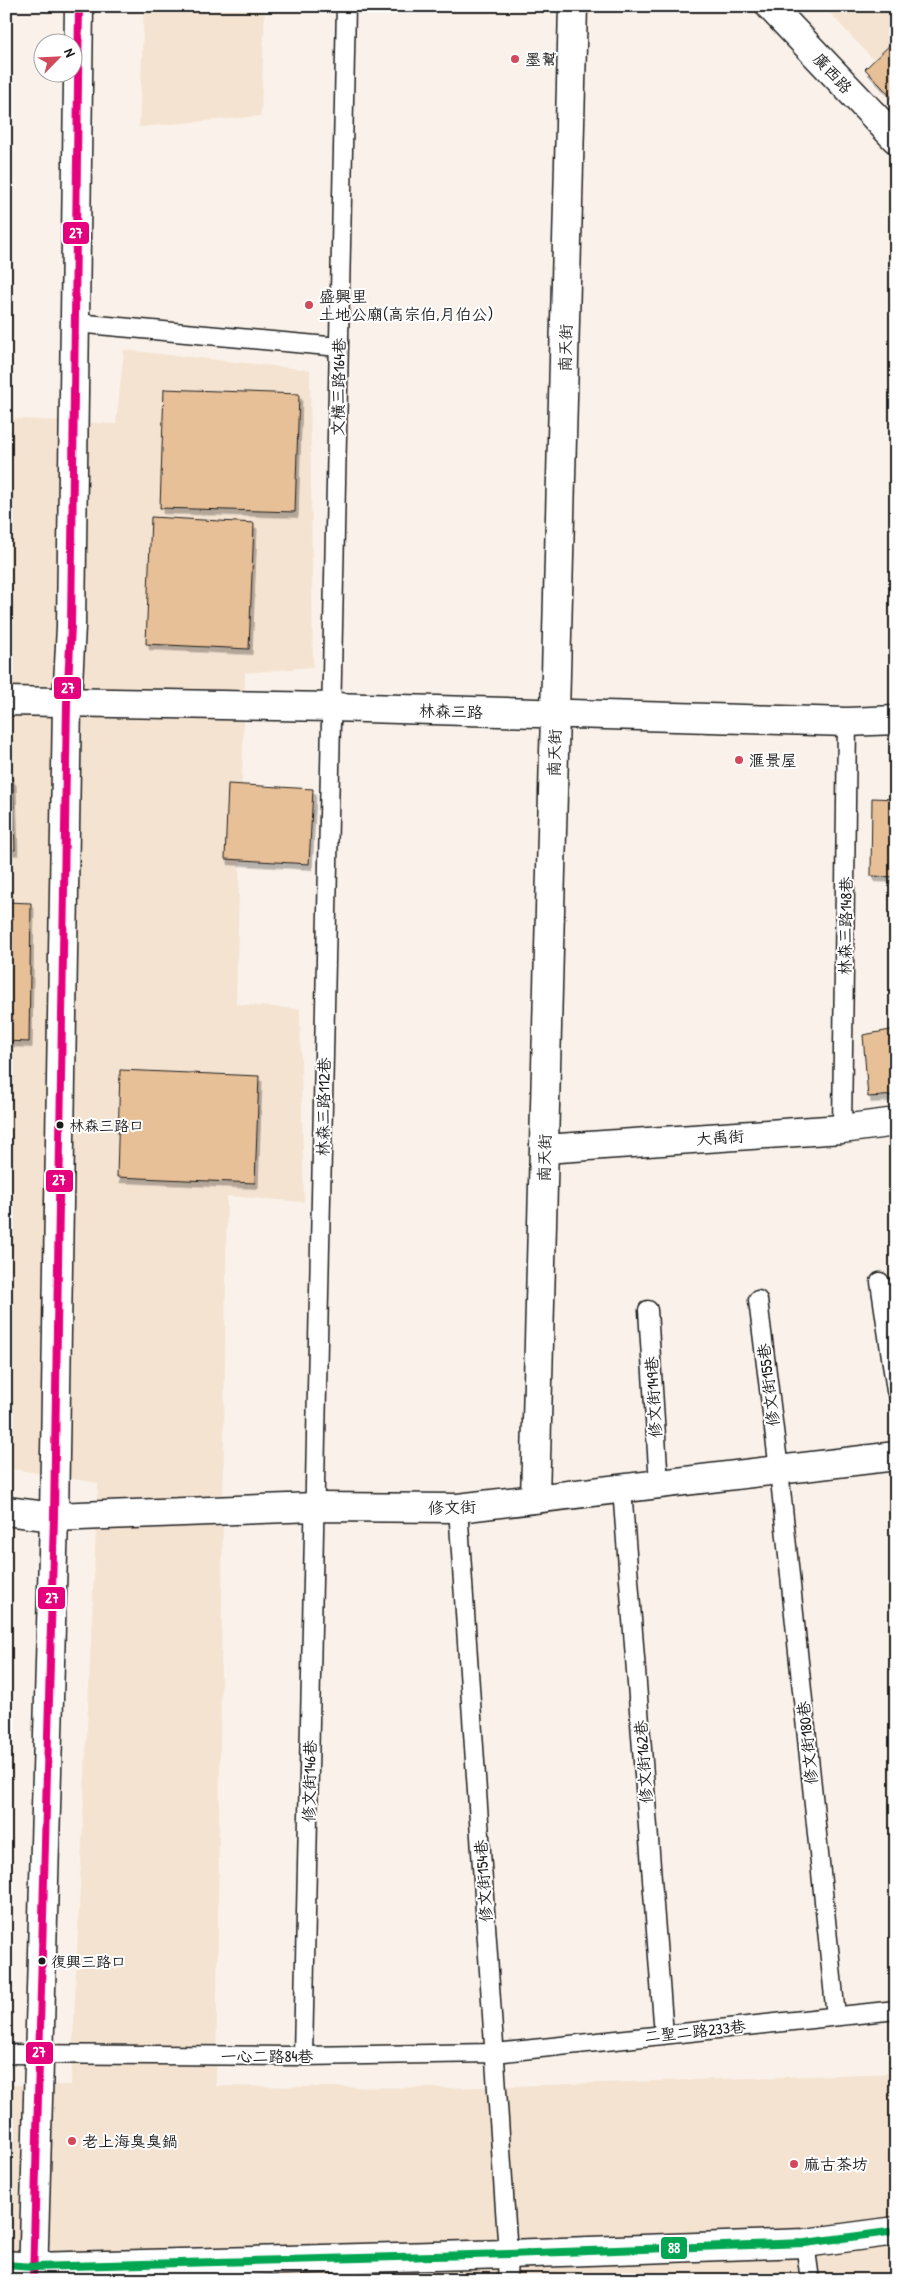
<svg xmlns="http://www.w3.org/2000/svg" width="902" height="2286" font-family="'Patrick Hand','LXGW WenKai TC',sans-serif">
	<style>
		.built { fill: #f4e3d1 }
		.building { fill: #e7c097; stroke: #1c1c1c; filter: url(#shadow) }
		.lines { fill: none; stroke-linecap: round; stroke-linejoin: round }
		.lane-casing { stroke: #1c1c1c; stroke-width: 21 }
		.street-casing { stroke: #1c1c1c; stroke-width: 31 }
		.secondary-casing { stroke: #1c1c1c; stroke-width: 31 }
		.lane { stroke: #fff; stroke-width: 18 }
		.street { stroke: #fff; stroke-width: 28 }
		.secondary { stroke: #fff; stroke-width: 28 }
		.bus-1-casing { stroke: #fff; stroke-width: 11 }
		.bus-2-casing { stroke: #fff; stroke-width: 11 }
		.bus-1 { stroke: #e5007d; stroke-width: 8 }
		.bus-2 { stroke: #00a651; stroke-width: 8 }
		.poi-dot { fill: #d1495b; stroke: #fff; stroke-width: 2 }
		.bus-dot { fill: #1c1c1c; stroke: #fff; stroke-width: 2 }
		.labels { text-anchor: middle; dominant-baseline: central; stroke-width: 4; stroke-linejoin: round; paint-order: stroke }
		.bus-label { font-size: 15px; fill: #1c1c1c; stroke: #fff; text-anchor: start }
		.poi-label { font-size: 16px; fill: #1c1c1c; stroke: #fff; text-anchor: start }
		.street-label { font-size: 16px; fill: #1c1c1c; stroke: #fff }
		.line-badge { stroke: #fff; stroke-width: 2 }
		.badge-label { font-size: 14px; text-anchor: middle; font-weight: bold; fill: #fff }
	</style>
	<defs>
		<filter id="shadow"><feDropShadow dx="3" dy="5.5" stdDeviation="0" flood-color="#0004"/></filter>
	</defs>
	<rect width="100%" height="100%" fill="#faf2ea"/>
	<filter id="ink" filterUnits="userSpaceOnUse"><feTurbulence type="fractalNoise" baseFrequency=".02" numOctaves="2"/><feDisplacementMap in="SourceGraphic" scale="10" xChannelSelector="R" yChannelSelector="G"/><feConvolveMatrix kernelMatrix="1 2 1 2 8 2 1 2 1" color-interpolation-filters="sRGB"/></filter>
	<g filter="url(#ink)">
		<path class="built" d="M144,6H265L261,116L139,127Z
			M823,6H896V84Z
			M124,350L310,370L313,667L245,673L236,1004L300,1009L304,1202L227,1196L216,2086L448,2088L896,2073V2280H6V2085H71L98,1483L6,1468V418L116,424Z"/>
		<path class="building" d="M896,39V102L865,69Z
			M164,389L299,394L295,512L160,508Z
			M151,517L254,523L249,649L146,644Z
			M6,769L13,780L15,850L6,849Z
			M228,784L313,789L309,864L225,859Z
			M872,798L896,799V877L871,876Z
			M6,902L31,903L29,1042L6,1041Z
			M896,1029V1095L868,1097L863,1035Z
			M120,1070L259,1076L255,1183L117,1177Z"/>
		<g class="lines">
			<g class="lane-casing">
				<path id="lane" d="M76,323L339,347
					M842,1129L847,722
					M880,1282L896,1391
					M758,1300L779,1470L836,2016
					M648,1310L659,1484
					M622,1489L664,2035
					M458,1508L508,2254L507,2280
					M6,2054L303,2056L495,2053L896,2010
					M303,2056L346,6
					M805,2243L810,2280"/>
			</g>
			<g class="street-casing">
				<path id="street" d="M770,6L896,139
					M6,701L331,707L847,722L896,720
					M544,1149L842,1129L896,1122
					M535,1499L573,6
					M6,1511L54,1517L315,1507L458,1508L896,1456"/>
			</g>
			<g class="secondary-casing">
				<path id="secondary" d="M6,2265L33,2267L508,2254L805,2243L896,2231
					M33,2280L54,1517L67,703L71,626L79,6"/>
			</g>
			<use href="#lane" class="lane"/>
			<use href="#street" class="street"/>
			<use href="#secondary" class="secondary"/>
			<g class="bus-1-casing">
				<path id="bus-1" d="M33,2280L54,1517L67,703L71,626L79,6"/>
			</g>
			<g class="bus-2-casing">
				<path id="bus-2" d="M6,2265L33,2267L508,2254L805,2243L896,2231"/>
			</g>
			<use href="#bus-1" class="bus-1"/>
			<use href="#bus-2" class="bus-2"/>
		</g>
	</g>
	<g class="poi-dot">
		<circle cx="515" cy="59" r="5"/>
		<circle cx="309" cy="305" r="5"/>
		<circle cx="739" cy="760" r="5"/>
		<circle cx="72" cy="2141" r="5"/>
		<circle cx="794" cy="2164" r="5"/>
	</g>
	<g class="bus-dot">
		<circle cx="60" cy="1125" r="4.5"/>
		<circle cx="42" cy="1961" r="4.5"/>
	</g>
	<g class="labels">
		<g class="bus-label">
			<text x="69" y="1125">林森三路口</text>
			<text x="51" y="1961">復興三路口</text>
		</g>
		<g class="poi-label">
			<text x="525" y="59">墨幫</text>
			<text x="319" y="296">盛興里<tspan x="319" dy="18">土地公廟(高宗伯,月伯公)</tspan></text>
			<text x="749" y="760">滙景屋</text>
			<text x="82" y="2141">老上海臭臭鍋</text>
			<text x="804" y="2164">麻古茶坊</text>
		</g>
		<g class="street-label">
			<text transform="translate(833 73) rotate(47)">廣西路</text>
			<text transform="translate(565 348) rotate(-89)">南天街</text>
			<text transform="translate(338 387) rotate(-89)">文橫三路164巷</text>
			<text transform="translate(451 711) rotate(2)">林森三路</text>
			<text transform="translate(554 753) rotate(-89)">南天街</text>
			<text transform="translate(845 926) rotate(-89)">林森三路148巷</text>
			<text transform="translate(323 1107) rotate(-89)">林森三路112巷</text>
			<text transform="translate(720 1137) rotate(-4)">大禹街</text>
			<text transform="translate(544 1158) rotate(-89)">南天街</text>
			<text transform="translate(768 1385) rotate(-97)">修文街155巷</text>
			<text transform="translate(653 1397) rotate(-93)">修文街149巷</text>
			<text transform="translate(452 1507) rotate(-2)">修文街</text>
			<text transform="translate(807 1743) rotate(-96)">修文街180巷</text>
			<text transform="translate(643 1762) rotate(-94)">修文街162巷</text>
			<text transform="translate(309 1781) rotate(-89)">修文街146巷</text>
			<text transform="translate(483 1881) rotate(-94)">修文街154巷</text>
			<text transform="translate(695 2031) rotate(-6)">二聖二路233巷</text>
			<text x="267" y="2056">一心二路84巷</text>
		</g>
	</g>
	<g class="line-badge">
		<rect x="62" y="221" width="28" height="24" rx="5" fill="#e5007d"/>
		<rect x="53" y="676" width="29" height="24" rx="5" fill="#e5007d"/>
		<rect x="45" y="1169" width="29" height="24" rx="5" fill="#e5007d"/>
		<rect x="37" y="1586" width="29" height="24" rx="5" fill="#e5007d"/>
		<rect x="25" y="2041" width="29" height="24" rx="5" fill="#e5007d"/>
		<rect x="660" y="2236" width="28" height="24" rx="5" fill="#00a651"/>
	</g>
	<g class="badge-label">
		<text x="76" y="238">27</text>
		<text x="68" y="693">27</text>
		<text x="59" y="1185">27</text>
		<text x="52" y="1603">27</text>
		<text x="39" y="2057">27</text>
		<text x="674" y="2253">88</text>
	</g>
	<rect width="902" height="2286" fill="none" stroke="#fff" stroke-width="25"/>
	<rect x="12" y="12" width="877" height="2261" fill="none" stroke="#1c1c1c" stroke-width="2" filter="url(#ink)"/>
	<g transform="translate(58 58) rotate(66)"><circle r="24" fill="#ffffff" stroke="#a4a4a4"/>
	<path d="M0-4L9 19L0 12L-9 19Z" fill="#d1495b"/>
	<text y="-8" font-size="14" font-weight="bold" text-anchor="middle" fill="#1c1c1c">N</text>
	</g>
</svg>
